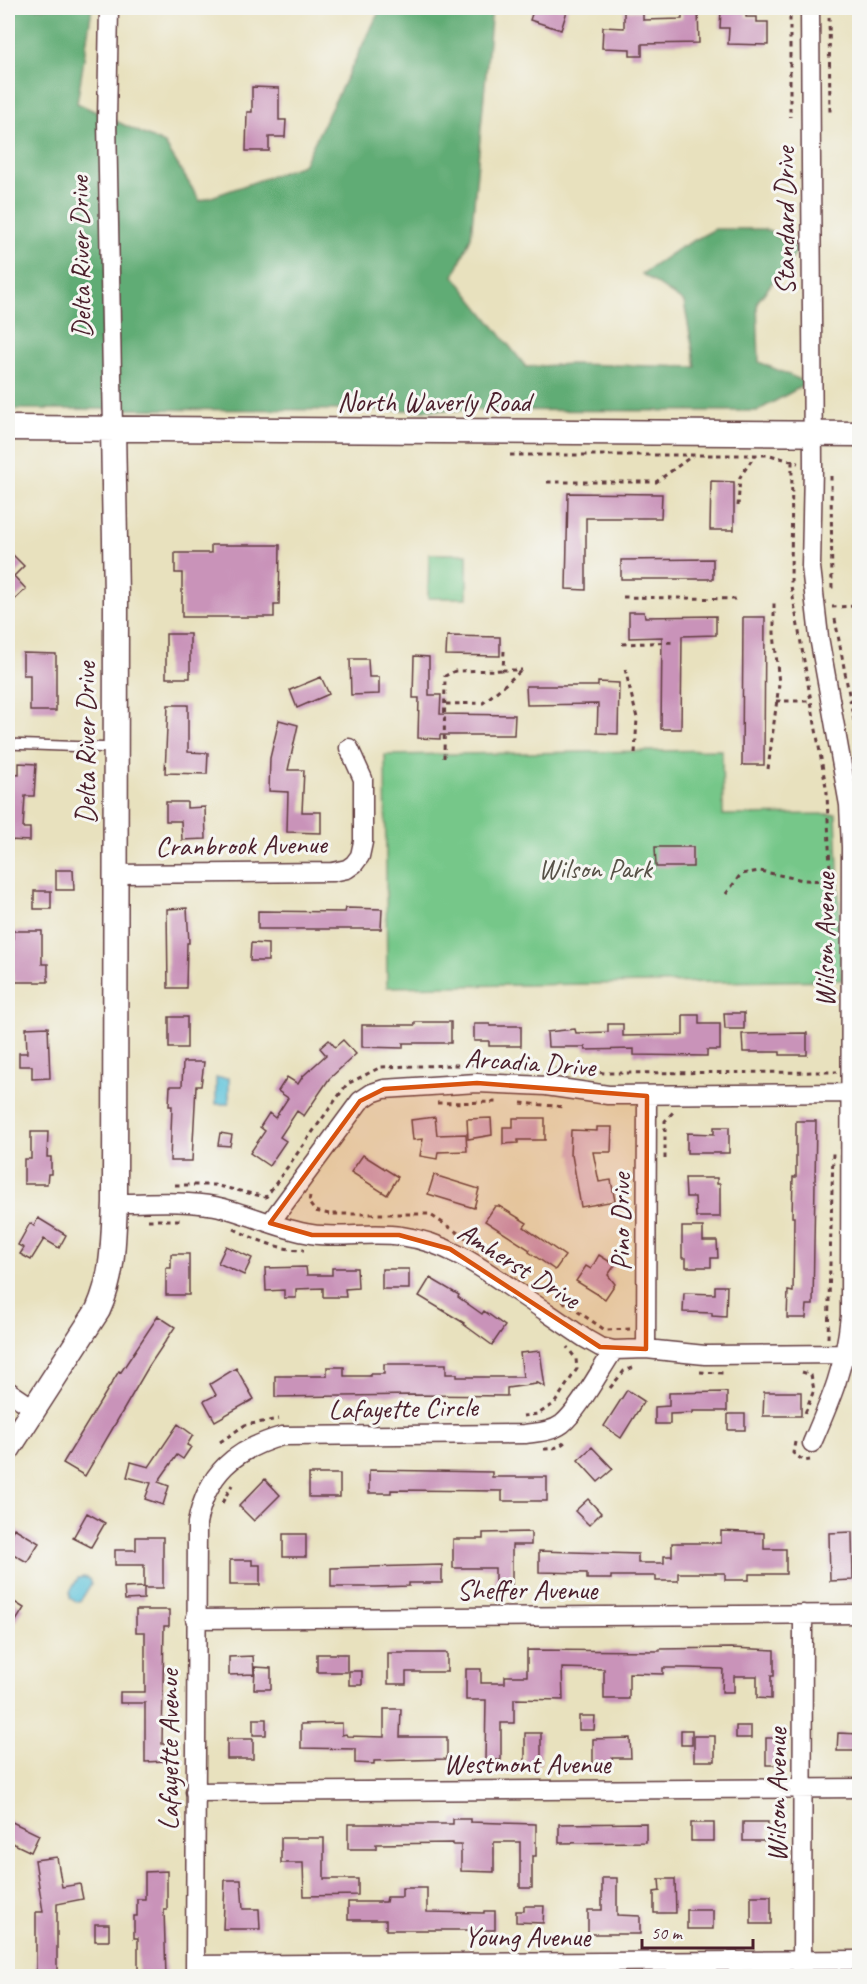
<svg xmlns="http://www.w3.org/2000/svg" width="867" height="1984" font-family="Caveat,sans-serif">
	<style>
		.green { fill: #76c789; stroke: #60735a; stroke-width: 1.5 }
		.forest { fill: #60ac75; stroke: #556650; stroke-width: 1.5 }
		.water { fill: #5dc3da; stroke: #547182; stroke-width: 1.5 }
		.building { fill: #c993b9 }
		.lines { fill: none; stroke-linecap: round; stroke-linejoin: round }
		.lane-casing { stroke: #623c41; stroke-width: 12 }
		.street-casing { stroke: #623c41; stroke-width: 21 }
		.secondary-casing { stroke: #623c41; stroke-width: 27 }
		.path { stroke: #623c41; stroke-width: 3; stroke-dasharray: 4.5 4.5; stroke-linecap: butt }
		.lane { stroke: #fff; stroke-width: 9 }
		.street { stroke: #fff; stroke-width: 18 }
		.secondary { stroke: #fff; stroke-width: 24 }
		.marked { fill: #d8530f; fill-opacity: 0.2; stroke: #d8530f; stroke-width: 4.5; stroke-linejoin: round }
		.labels { text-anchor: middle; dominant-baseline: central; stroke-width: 6; stroke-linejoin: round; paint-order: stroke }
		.street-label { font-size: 28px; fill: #4a1f2b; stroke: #f6f6f2 }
		.park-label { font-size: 28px; fill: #575147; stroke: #f6f6f2 }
	</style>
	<rect width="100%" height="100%" fill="#f6f6f2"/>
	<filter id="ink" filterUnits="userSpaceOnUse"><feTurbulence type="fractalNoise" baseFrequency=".0167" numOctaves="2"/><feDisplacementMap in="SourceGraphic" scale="12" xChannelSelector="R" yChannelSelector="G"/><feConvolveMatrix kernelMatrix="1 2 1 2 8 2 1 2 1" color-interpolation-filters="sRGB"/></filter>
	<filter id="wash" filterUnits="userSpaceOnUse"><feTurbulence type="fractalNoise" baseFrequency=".008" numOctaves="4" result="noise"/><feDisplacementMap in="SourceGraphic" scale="24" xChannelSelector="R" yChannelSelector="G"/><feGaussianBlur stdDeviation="1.35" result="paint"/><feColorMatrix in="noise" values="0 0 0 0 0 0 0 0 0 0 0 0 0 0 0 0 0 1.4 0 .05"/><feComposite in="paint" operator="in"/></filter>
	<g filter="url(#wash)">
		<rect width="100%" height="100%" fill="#e8e1be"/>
		<path class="green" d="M429,554H467V598H428Z
			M722,750L723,815L836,814L842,980L387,987L385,755Z"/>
		<path class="forest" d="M8,8H92L77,103L165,144L200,201L303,165L381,8H492L471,237L454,276L526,367L570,364L696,367L684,302L642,274L678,249L715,229H765L799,249L757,302L759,362L808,383L757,411L8,409Z"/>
		<path class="water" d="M216,1078H229V1104H216Z
			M84,1577L89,1579L91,1584L81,1600L76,1602L70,1598V1592L78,1578Z"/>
		<g id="blocks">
			<path class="building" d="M534,8H568L561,30L530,20Z
				M721,10H746V17H757V22H768V45L728,44L729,28H720Z
				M624,11H643V20L682,19V12L698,11L699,43L642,44V56H630V49L602,48L603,27L624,28Z
				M252,87L279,88V120H286L285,137H269V151H246L247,112H252Z
				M711,481L734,482V530H710Z
				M568,493L662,494L661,518H586V590L566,589Z
				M211,545H280L279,605H274V617H182V573H175V553H211Z
				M8,550L24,566L14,576L26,589L8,606Z
				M713,559V579H621V560Z
				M629,612H644L645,617L716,616V635L682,636L681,729H661L662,637L629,638Z
				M743,617H765L764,765H742Z
				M166,634H190V678H166Z
				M447,636L500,637V656L446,655Z
				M23,653L56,654V711H30V675H23Z
				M414,656L429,657V695H441L440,714L515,715L514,735H440V739L418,738L419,698H413Z
				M350,659H368L369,677H379V694L351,695Z
				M321,677L329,694L297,708L290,690Z
				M598,682L619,683L618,734L597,733L598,704L527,705L526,686H598Z
				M168,705H188V752L208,753L207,774L165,773Z
				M279,720L298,725L288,770H304L302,812H321V833L287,832L288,792L269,791L270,758Z
				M19,763L36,764L34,796H25L23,828H30V841L8,840V774L19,775Z
				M166,802H187V808L205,807L206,839L182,840L181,821H166Z
				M655,847H693V867H656Z
				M56,870H73L74,890H56Z
				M34,891H51V909H34Z
				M187,908L189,943H187L186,988H168L167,909Z
				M346,908L382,909L381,929H258V911L345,912Z
				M13,931H42V964H48V982H13V972H8V955H13Z
				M251,943L268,944V961H250Z
				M724,1013H744V1029H725Z
				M683,1015H699V1024H720V1050H707V1056L634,1055V1049L585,1050V1047H548L547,1032L575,1029L576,1033L608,1032V1024H623V1036L683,1035Z
				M169,1017H187V1048H169Z
				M415,1022H451V1043H403V1048L362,1047V1025H415Z
				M474,1024H490V1026H521V1046H489V1041H474Z
				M48,1027L50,1078L32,1079V1066H19V1053H27L26,1028Z
				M807,1033V1055H780V1052H743L742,1034Z
				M329,1040L335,1047L343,1040L356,1054L329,1079L304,1116L297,1111L280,1137L286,1141L269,1166L250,1153L265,1131L260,1127L269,1113L275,1118L288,1098L278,1091L287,1077L298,1084L303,1076L326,1055L320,1048Z
				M183,1062H204L201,1086H196L192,1161H170L172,1106H169L170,1086H182Z
				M435,1117L437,1135L466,1134L467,1151L438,1152L437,1159L420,1156L423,1139L413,1140L411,1120Z
				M491,1118L492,1135L468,1139L467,1119Z
				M513,1118H545V1140H518V1143L503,1144V1127H513Z
				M796,1121H816L813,1305H807L806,1318H787L788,1291L793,1292L794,1217H792L793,1177H796Z
				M597,1127H612L611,1152H593L599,1182L611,1180L615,1201L581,1207L572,1155H570L571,1130L597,1131Z
				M714,1127H729V1153H687V1133L714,1134Z
				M31,1132H48L47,1157H51V1174H48L47,1184H24V1159H31Z
				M220,1133L232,1135L230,1146L218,1145Z
				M363,1155L398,1177L387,1195L351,1172Z
				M434,1175L479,1189L474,1208L428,1194Z
				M685,1178H717V1184H720V1217H696L695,1197H686Z
				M495,1206H499L527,1223L524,1227L565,1256L555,1270L529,1252L530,1250L485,1221Z
				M38,1218L66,1235L59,1248L44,1239L31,1260L20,1254L24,1248L18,1245L30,1223L34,1226Z
				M682,1227H703V1241H717L718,1258H711V1267H686V1258H682Z
				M226,1246L252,1258L244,1275L218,1263Z
				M171,1254H189V1295H166V1268H171Z
				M599,1255L615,1265L608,1275L615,1284L605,1299L576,1281L586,1266L591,1269Z
				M306,1267L307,1275H332V1268H357L358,1288L345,1289L346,1297H323V1288L296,1289V1298H284V1290L266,1291L265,1268Z
				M382,1269H409V1289H382Z
				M430,1278L459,1295L458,1297L482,1314L484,1311L505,1326L492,1345L463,1324L464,1323L419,1296Z
				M715,1286H727L726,1317L712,1316V1313L683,1312L684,1293L715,1294Z
				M158,1316L175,1327L149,1366L85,1476L63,1463L119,1371L121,1372Z
				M540,1351L545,1387L536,1382V1384L507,1388V1396L412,1395L275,1397V1376H327V1367H344V1376H370V1374H384V1364H446V1374H457V1377H523L520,1353Z
				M236,1368L254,1399L215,1421L204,1401L216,1395L210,1384Z
				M627,1390L644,1401L621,1438L604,1426Z
				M727,1392V1411H693V1413L670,1414V1424H655V1407L669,1406V1393Z
				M764,1392H801V1416H763Z
				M728,1414H745V1430H728Z
				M178,1424L193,1435L187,1445L191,1447L183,1459L177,1455L158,1482L169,1486L163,1505L145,1499L151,1483L127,1477L131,1462L149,1467Z
				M592,1447L613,1469L598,1482L578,1460Z
				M369,1470L492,1472V1477H547V1501H502V1491L391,1490V1493H369Z
				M309,1474H340V1497H309Z
				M265,1479L280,1495L254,1521L239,1506Z
				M588,1499L601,1513L589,1525L575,1511Z
				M87,1513L105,1523L91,1547L73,1538Z
				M14,1528L39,1543L27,1562L8,1551V1539Z
				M721,1531L764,1533V1549H786V1574H749V1580H725V1573H678V1581H656V1576H611V1579H587V1573L539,1572V1551L638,1554V1563H664V1556H672V1543H721Z
				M531,1532V1545H512V1585H495V1568H453V1539H483V1533Z
				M852,1532L853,1580L830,1581L829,1533Z
				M283,1534H306V1557H283Z
				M136,1537H163V1588H144V1599L125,1600L124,1588L144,1587V1565H115V1550H136Z
				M230,1560H252V1565H260V1585H230Z
				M442,1565V1583H409V1586L375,1587H331V1568Z
				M8,1598L24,1608L16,1621L8,1615Z
				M136,1610H169V1626H164L162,1744H165L166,1761L145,1762V1703H120V1692H145V1632H136Z
				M731,1648L774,1650V1676H771V1699L757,1698V1676H734V1692H722L723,1669L688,1668H663V1674L629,1673V1699H604V1669L562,1668L563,1700L514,1699V1723H501V1760H485L486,1700H466V1669H481V1683H505V1676H527V1650L660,1651V1649Z
				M388,1653H447V1672H406V1684H388Z
				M317,1654H347V1672H317Z
				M253,1656L254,1674L229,1675V1657Z
				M255,1667L271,1668V1689H254Z
				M349,1671H362V1685H349Z
				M384,1709H401L400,1737H447V1759L374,1761V1764L355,1763V1749L301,1748V1724L342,1723V1735L346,1734L347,1736L384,1737Z
				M579,1716H595L594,1730H579Z
				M253,1719H266V1735H253Z
				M736,1726H751V1738H736Z
				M681,1730H692V1745H681Z
				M525,1733H541V1764H525Z
				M838,1733L860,1734V1751H837Z
				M694,1736H715V1761H694Z
				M630,1738L631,1758H612V1764H593V1739Z
				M766,1738H782V1765H766Z
				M227,1739H253V1759H227Z
				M453,1819H470V1822L536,1824V1856H532V1888H520V1842H494V1872L461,1871V1845H453V1843L376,1844V1849H348V1824H453Z
				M8,1820L39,1835L31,1852L8,1841Z
				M743,1822H768V1841H743Z
				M646,1823V1842L559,1843V1824Z
				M691,1823H714V1841H691Z
				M281,1838H324V1879H358V1895L304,1896L303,1863H281Z
				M57,1857L62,1887L80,1884L83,1899L57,1904V1977H36V1912H43L35,1860Z
				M167,1871V1910H164L166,1977H138V1938H134V1916H137V1899H145V1872Z
				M602,1878H617V1915L640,1916V1934H588V1910H602Z
				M659,1879H675L676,1913H654V1892L660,1891Z
				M225,1880H241L243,1909H259L260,1929H223Z
				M402,1888H427V1912L484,1913V1911H495V1930H386V1920H348V1902H386L387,1897H402Z
				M751,1896H771V1924H751Z
				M524,1906H544L543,1923L516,1922V1911H524Z
				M687,1910H713V1929H687Z
				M95,1924H109V1941H95Z"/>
		</g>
	</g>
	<g filter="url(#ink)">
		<use href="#blocks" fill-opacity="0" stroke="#623c41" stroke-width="1.5"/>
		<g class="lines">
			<g class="lane-casing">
				<path id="lane" d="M8,744L115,748"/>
			</g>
			<g class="street-casing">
				<path id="street" d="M109,8L107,121L113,428
					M810,8L813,467L811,567L819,637L849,805L851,847L850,1316C845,1367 832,1397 812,1443
					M115,874L333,872L347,869L354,864L360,856L363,842V779L349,748
					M115,1203C148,1203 183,1200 215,1206C248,1213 278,1229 311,1234C341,1239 371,1231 401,1236C445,1242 478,1265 514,1290C538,1306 562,1323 586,1339L600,1347L614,1350L646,1349L705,1355L845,1354L860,1356
					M270,1223L360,1101L372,1093L384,1089L477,1083L546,1086L608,1095L850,1093
					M646,1349L647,1096
					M8,1391L33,1408
					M195,1619L860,1614
					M195,1792L860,1788
					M195,1965L860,1960
					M195,1976L197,1523C207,1473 234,1450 282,1436L525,1434C538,1432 551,1432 562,1424C580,1409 600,1370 614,1350
					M802,1976L803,1614"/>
			</g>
			<g class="secondary-casing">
				<path id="secondary" d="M8,428L860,434
					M8,1449L98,1310C114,1274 113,1241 115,1203L116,597L113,428"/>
			</g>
			<path class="path" d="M790,8V117
				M829,8L830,116
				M510,455H770L798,463
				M792,461L791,586L827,793L833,951
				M831,476L832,592
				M547,482H656L692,456
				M738,506L740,477L755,455
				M623,597L736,599
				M832,607L860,606
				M835,619L860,753
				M622,644L676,642
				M504,651L503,670H522
				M625,669L637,718L635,754
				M776,701H810
				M446,704L483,703L522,670
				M444,758L445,676L455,671L503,670
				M768,769L779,684L774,633V599
				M726,894L741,874L760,871L803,880L830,881
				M555,1069L605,1073L837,1072
				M437,1103L499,1102
				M521,1103L565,1107
				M665,1159V1121L675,1110
				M175,1185H214L266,1197L347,1084L381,1067L491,1064L534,1068
				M310,1196L309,1203L315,1211L329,1214H429L469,1240
				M148,1220H181
				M234,1229C257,1240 279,1250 304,1250
				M555,1296L605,1330L631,1329
				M828,1338L833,1153
				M700,1372L723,1373
				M802,1372L811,1375L814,1390L804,1416
				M610,1388L624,1371L637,1366
				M523,1416L538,1414L554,1404L577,1369L576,1359L567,1347
				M220,1442L245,1425L279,1419
				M795,1442L793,1453L804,1461L810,1460
				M544,1449C553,1449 560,1447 566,1441
				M222,1503L232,1485"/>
			<use href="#lane" class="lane"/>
			<use href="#street" class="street"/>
			<use href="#secondary" class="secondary"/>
		</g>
	</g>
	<path class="marked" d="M477,1083L647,1096L646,1349L600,1347L450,1249L399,1235H312L270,1223L360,1101L384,1089Z"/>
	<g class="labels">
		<g class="street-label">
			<text transform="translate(784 221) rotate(-90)">Standard Drive</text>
			<text transform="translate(80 257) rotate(-91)">Delta River Drive</text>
			<text x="434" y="401">North Waverly Road</text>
			<text transform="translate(85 743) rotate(-90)">Delta River Drive</text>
			<text transform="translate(241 845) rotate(-1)">Cranbrook Avenue</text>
			<text transform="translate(824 940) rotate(-90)">Wilson Avenue</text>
			<text transform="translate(530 1062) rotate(4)">Arcadia Drive</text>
			<text transform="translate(620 1222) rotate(-90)">Pino Drive</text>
			<text transform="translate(519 1265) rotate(32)">Amherst Drive</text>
			<text transform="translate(403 1408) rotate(-1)">Lafayette Circle</text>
			<text x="527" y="1589">Sheffer Avenue</text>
			<text transform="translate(168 1750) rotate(-90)">Lafayette Avenue</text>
			<text x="527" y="1763">Westmont Avenue</text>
			<text transform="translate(776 1795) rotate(-90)">Wilson Avenue</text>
			<text x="527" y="1936">Young Avenue</text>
		</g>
		<g class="park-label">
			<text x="595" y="868">Wilson Park</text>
		</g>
	</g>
	<rect width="867" height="1984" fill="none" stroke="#f6f6f2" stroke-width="30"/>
	<path d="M642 1939v9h111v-9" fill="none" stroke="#4a1f2b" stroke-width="3"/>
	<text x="651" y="1939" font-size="18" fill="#4a1f2b" stroke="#f6f6f2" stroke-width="4.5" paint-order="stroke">50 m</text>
</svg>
